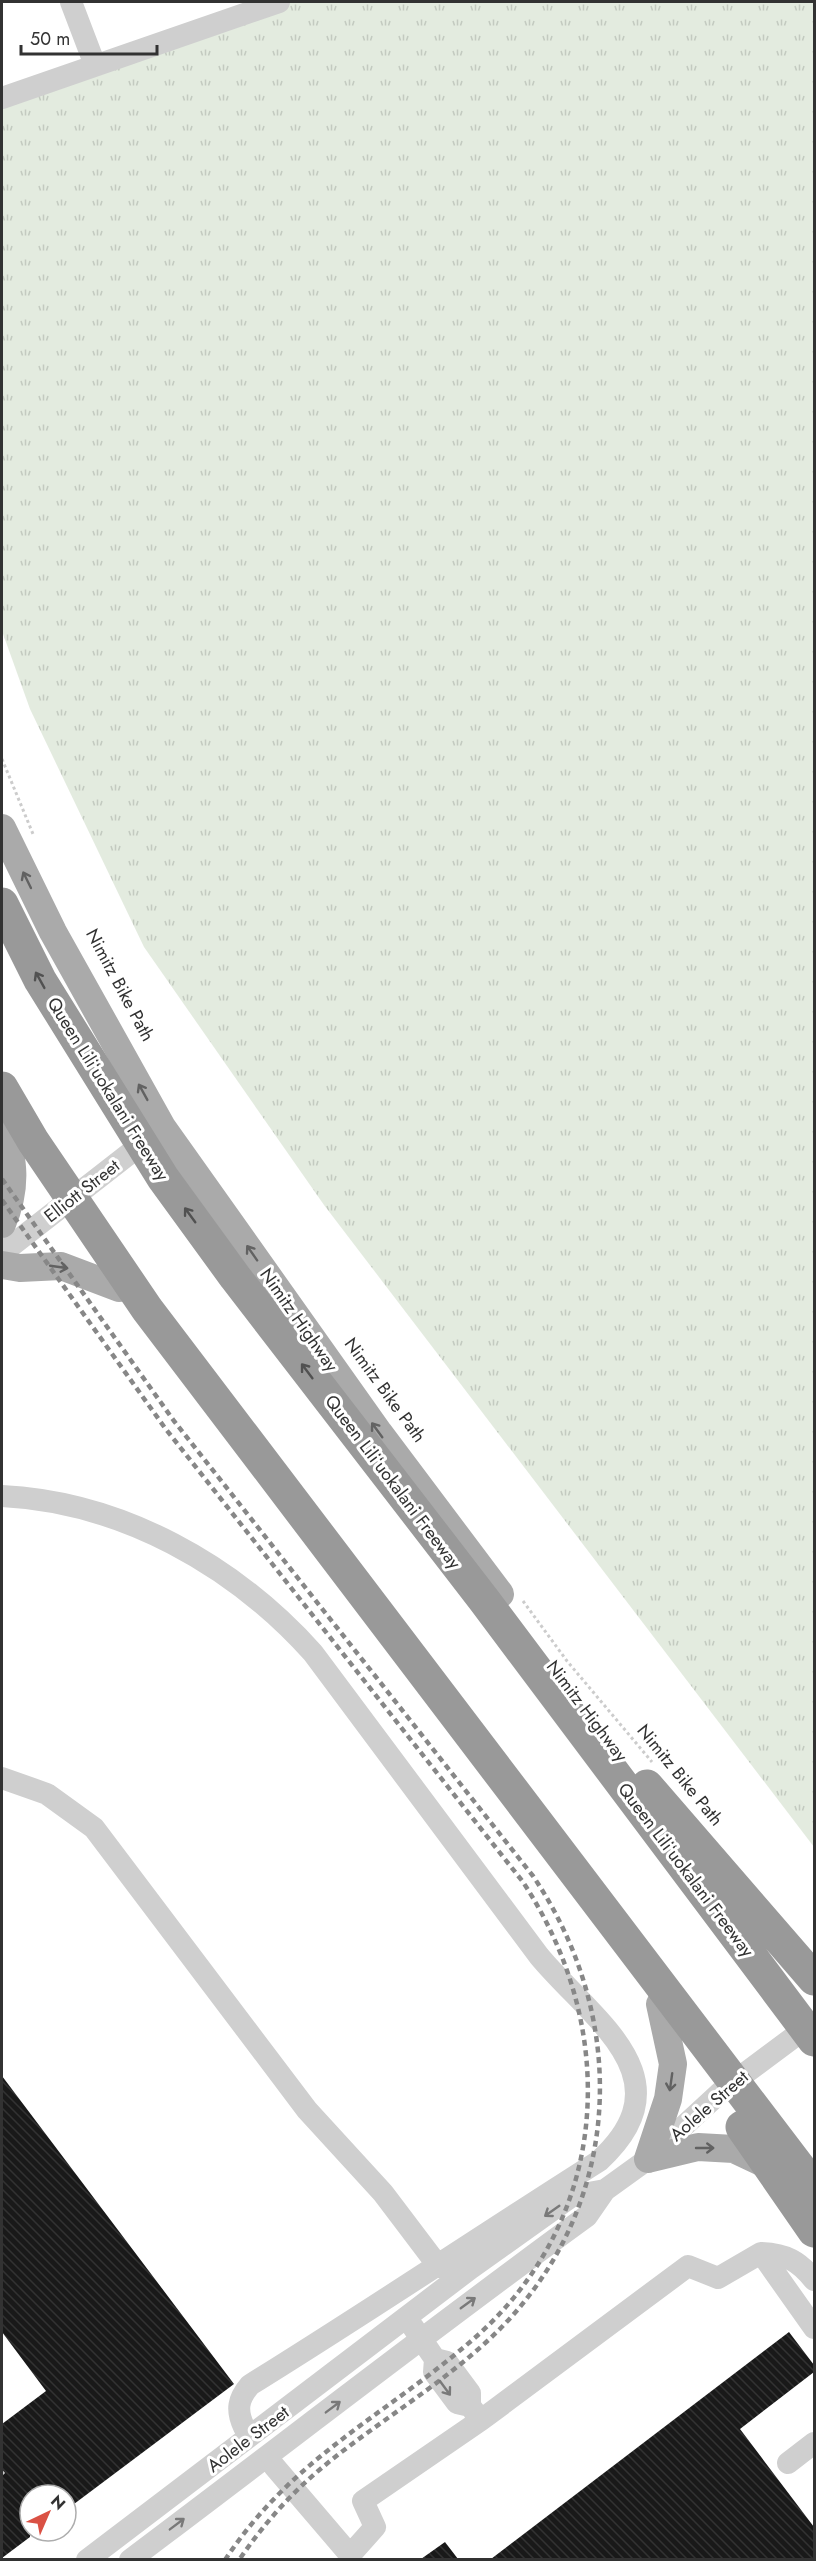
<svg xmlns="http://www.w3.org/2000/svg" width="816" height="2561" font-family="Jost,sans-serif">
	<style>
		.grass { fill: url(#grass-tufts) }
		.building { fill: url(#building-back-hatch) }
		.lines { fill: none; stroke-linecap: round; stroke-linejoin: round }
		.path { stroke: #ccc; stroke-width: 3; stroke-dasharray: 3 3; stroke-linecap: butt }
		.minor { stroke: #cfcfcf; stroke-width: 22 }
		.major { stroke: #aaa; stroke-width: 28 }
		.rail { stroke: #878787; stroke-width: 4.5; stroke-dasharray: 6 4.5; stroke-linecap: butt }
		.highway-bridge { stroke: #999; stroke-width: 33 }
		.oneway { stroke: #626262 }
		.oneway2 { stroke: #515151 }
		.oneway3 { stroke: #797979 }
		.labels { text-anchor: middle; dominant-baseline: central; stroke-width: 6; stroke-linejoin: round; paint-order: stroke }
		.street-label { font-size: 18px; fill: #323232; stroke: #fff }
	</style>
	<defs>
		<pattern id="grass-tufts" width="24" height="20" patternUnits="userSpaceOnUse" patternTransform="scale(1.5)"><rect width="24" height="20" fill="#e3ebdf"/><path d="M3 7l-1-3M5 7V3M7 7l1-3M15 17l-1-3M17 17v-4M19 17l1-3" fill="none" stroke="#c3cac0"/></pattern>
		<pattern id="building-back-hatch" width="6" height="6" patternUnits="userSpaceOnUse" patternTransform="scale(1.5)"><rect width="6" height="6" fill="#191919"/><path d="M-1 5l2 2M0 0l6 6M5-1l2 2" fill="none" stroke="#323232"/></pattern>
	</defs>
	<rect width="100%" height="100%" fill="#fff"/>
	<path class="grass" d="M278,2H814V1847L324,1205L144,947L30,709L2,631V98Z"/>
	<path class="building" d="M2,2076L234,2384L66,2510V2495H30V2537L2,2558V2424L46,2391L2,2332Z
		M789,2332L814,2365V2372L740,2429L814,2527V2559H491Z
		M445,2542L458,2559H421Z"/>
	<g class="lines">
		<path class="path" d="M2,759L33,834
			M523,1601L567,1661L652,1762
			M2,2474L5,2471"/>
		<path class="minor" d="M71,2L95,65
			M2,98L279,2
			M2,1253L152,1136
			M2,1496C122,1502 234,1565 313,1653L539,1956C591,2019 690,2078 599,2161C482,2235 368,2312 250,2385C238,2399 236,2410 244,2427
			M2,1778L47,1794L94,1828L307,2110L383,2193L439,2267
			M761,2253C786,2254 799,2261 814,2280
			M413,2327L435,2359L447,2362L470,2393V2406
			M435,2359L434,2372L457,2403L470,2406L477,2415
			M788,2463L814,2443
			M274,2466L350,2555L375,2527L363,2501L481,2420L688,2266L718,2278L761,2253L814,2328
			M87,2560L471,2268L572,2196L605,2190
			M130,2560C283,2445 433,2328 587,2216L605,2190L648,2159L724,2089L814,2022"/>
		<path class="major" d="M2,828L53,932L162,1127L379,1433L500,1594
			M2,1224C19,1183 12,1158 3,1117
			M2,1265L20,1268L61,1266L119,1288
			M648,2159L668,2099L673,2064L660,2004
			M648,2159L698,2147L734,2149L772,2167"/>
		<path class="rail" d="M2,1179L174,1421L533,1876C635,2027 622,2221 483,2345C433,2390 375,2424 324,2466C291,2493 263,2525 239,2560
			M2,1200L165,1428L523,1882C619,2028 612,2214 478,2335C389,2414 294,2455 225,2560"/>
		<path class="highway-bridge" d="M2,904L40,980L163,1178L235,1277L484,1600L814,2040
			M2,1088L33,1141L147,1309L814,2187
			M647,1786L814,1979
			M742,2127L814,2231"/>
	</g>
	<defs><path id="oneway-shaft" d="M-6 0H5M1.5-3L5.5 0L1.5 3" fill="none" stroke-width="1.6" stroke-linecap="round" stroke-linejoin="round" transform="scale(1.5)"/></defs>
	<g class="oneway">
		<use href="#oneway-shaft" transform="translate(27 880) rotate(-116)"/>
		<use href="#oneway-shaft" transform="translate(143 1092) rotate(-119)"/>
		<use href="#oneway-shaft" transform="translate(252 1253) rotate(-125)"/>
		<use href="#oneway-shaft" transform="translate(59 1267) rotate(8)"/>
		<use href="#oneway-shaft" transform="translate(377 1430) rotate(-126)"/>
		<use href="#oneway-shaft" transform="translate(671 2082) rotate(98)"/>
		<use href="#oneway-shaft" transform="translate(705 2148)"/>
	</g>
	<g class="oneway2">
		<use href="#oneway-shaft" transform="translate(40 980) rotate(-119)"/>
		<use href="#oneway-shaft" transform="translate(190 1215) rotate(-126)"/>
		<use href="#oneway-shaft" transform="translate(307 1371) rotate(-127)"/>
	</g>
	<g class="oneway3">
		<use href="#oneway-shaft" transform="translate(552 2211) rotate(145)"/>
		<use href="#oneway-shaft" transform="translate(468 2303) rotate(-36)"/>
		<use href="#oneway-shaft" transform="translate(445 2388) rotate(54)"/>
		<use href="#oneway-shaft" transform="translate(333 2407) rotate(-37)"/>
		<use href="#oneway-shaft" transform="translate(177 2524) rotate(-37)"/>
	</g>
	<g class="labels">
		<g class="street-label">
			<text transform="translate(120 985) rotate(62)">Nimitz Bike Path</text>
			<text transform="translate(108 1089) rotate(58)">Queen Liliʻuokalani Freeway</text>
			<text transform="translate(82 1191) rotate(-38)">Elliott Street</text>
			<text transform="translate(299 1320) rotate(55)">Nimitz Highway</text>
			<text transform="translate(385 1390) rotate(54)">Nimitz Bike Path</text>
			<text transform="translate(393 1482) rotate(53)">Queen Liliʻuokalani Freeway</text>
			<text transform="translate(587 1711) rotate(53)">Nimitz Highway</text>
			<text transform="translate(680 1775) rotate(51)">Nimitz Bike Path</text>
			<text transform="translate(686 1870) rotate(53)">Queen Liliʻuokalani Freeway</text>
			<text transform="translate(709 2106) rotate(-41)">Aolele Street</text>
			<text transform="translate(248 2439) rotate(-37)">Aolele Street</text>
		</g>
	</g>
	<rect width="816" height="2561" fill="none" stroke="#323232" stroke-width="6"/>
	<g transform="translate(48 2513) rotate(44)"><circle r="28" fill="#ffffff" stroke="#adadad" stroke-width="1.5"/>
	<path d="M0-4.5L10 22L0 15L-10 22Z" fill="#da5144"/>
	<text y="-9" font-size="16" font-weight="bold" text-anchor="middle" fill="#323232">N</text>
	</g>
	<path d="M21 45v9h136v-9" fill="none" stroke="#323232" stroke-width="3"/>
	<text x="30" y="45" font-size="18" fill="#323232" stroke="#ffffff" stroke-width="4.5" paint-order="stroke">50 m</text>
</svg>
